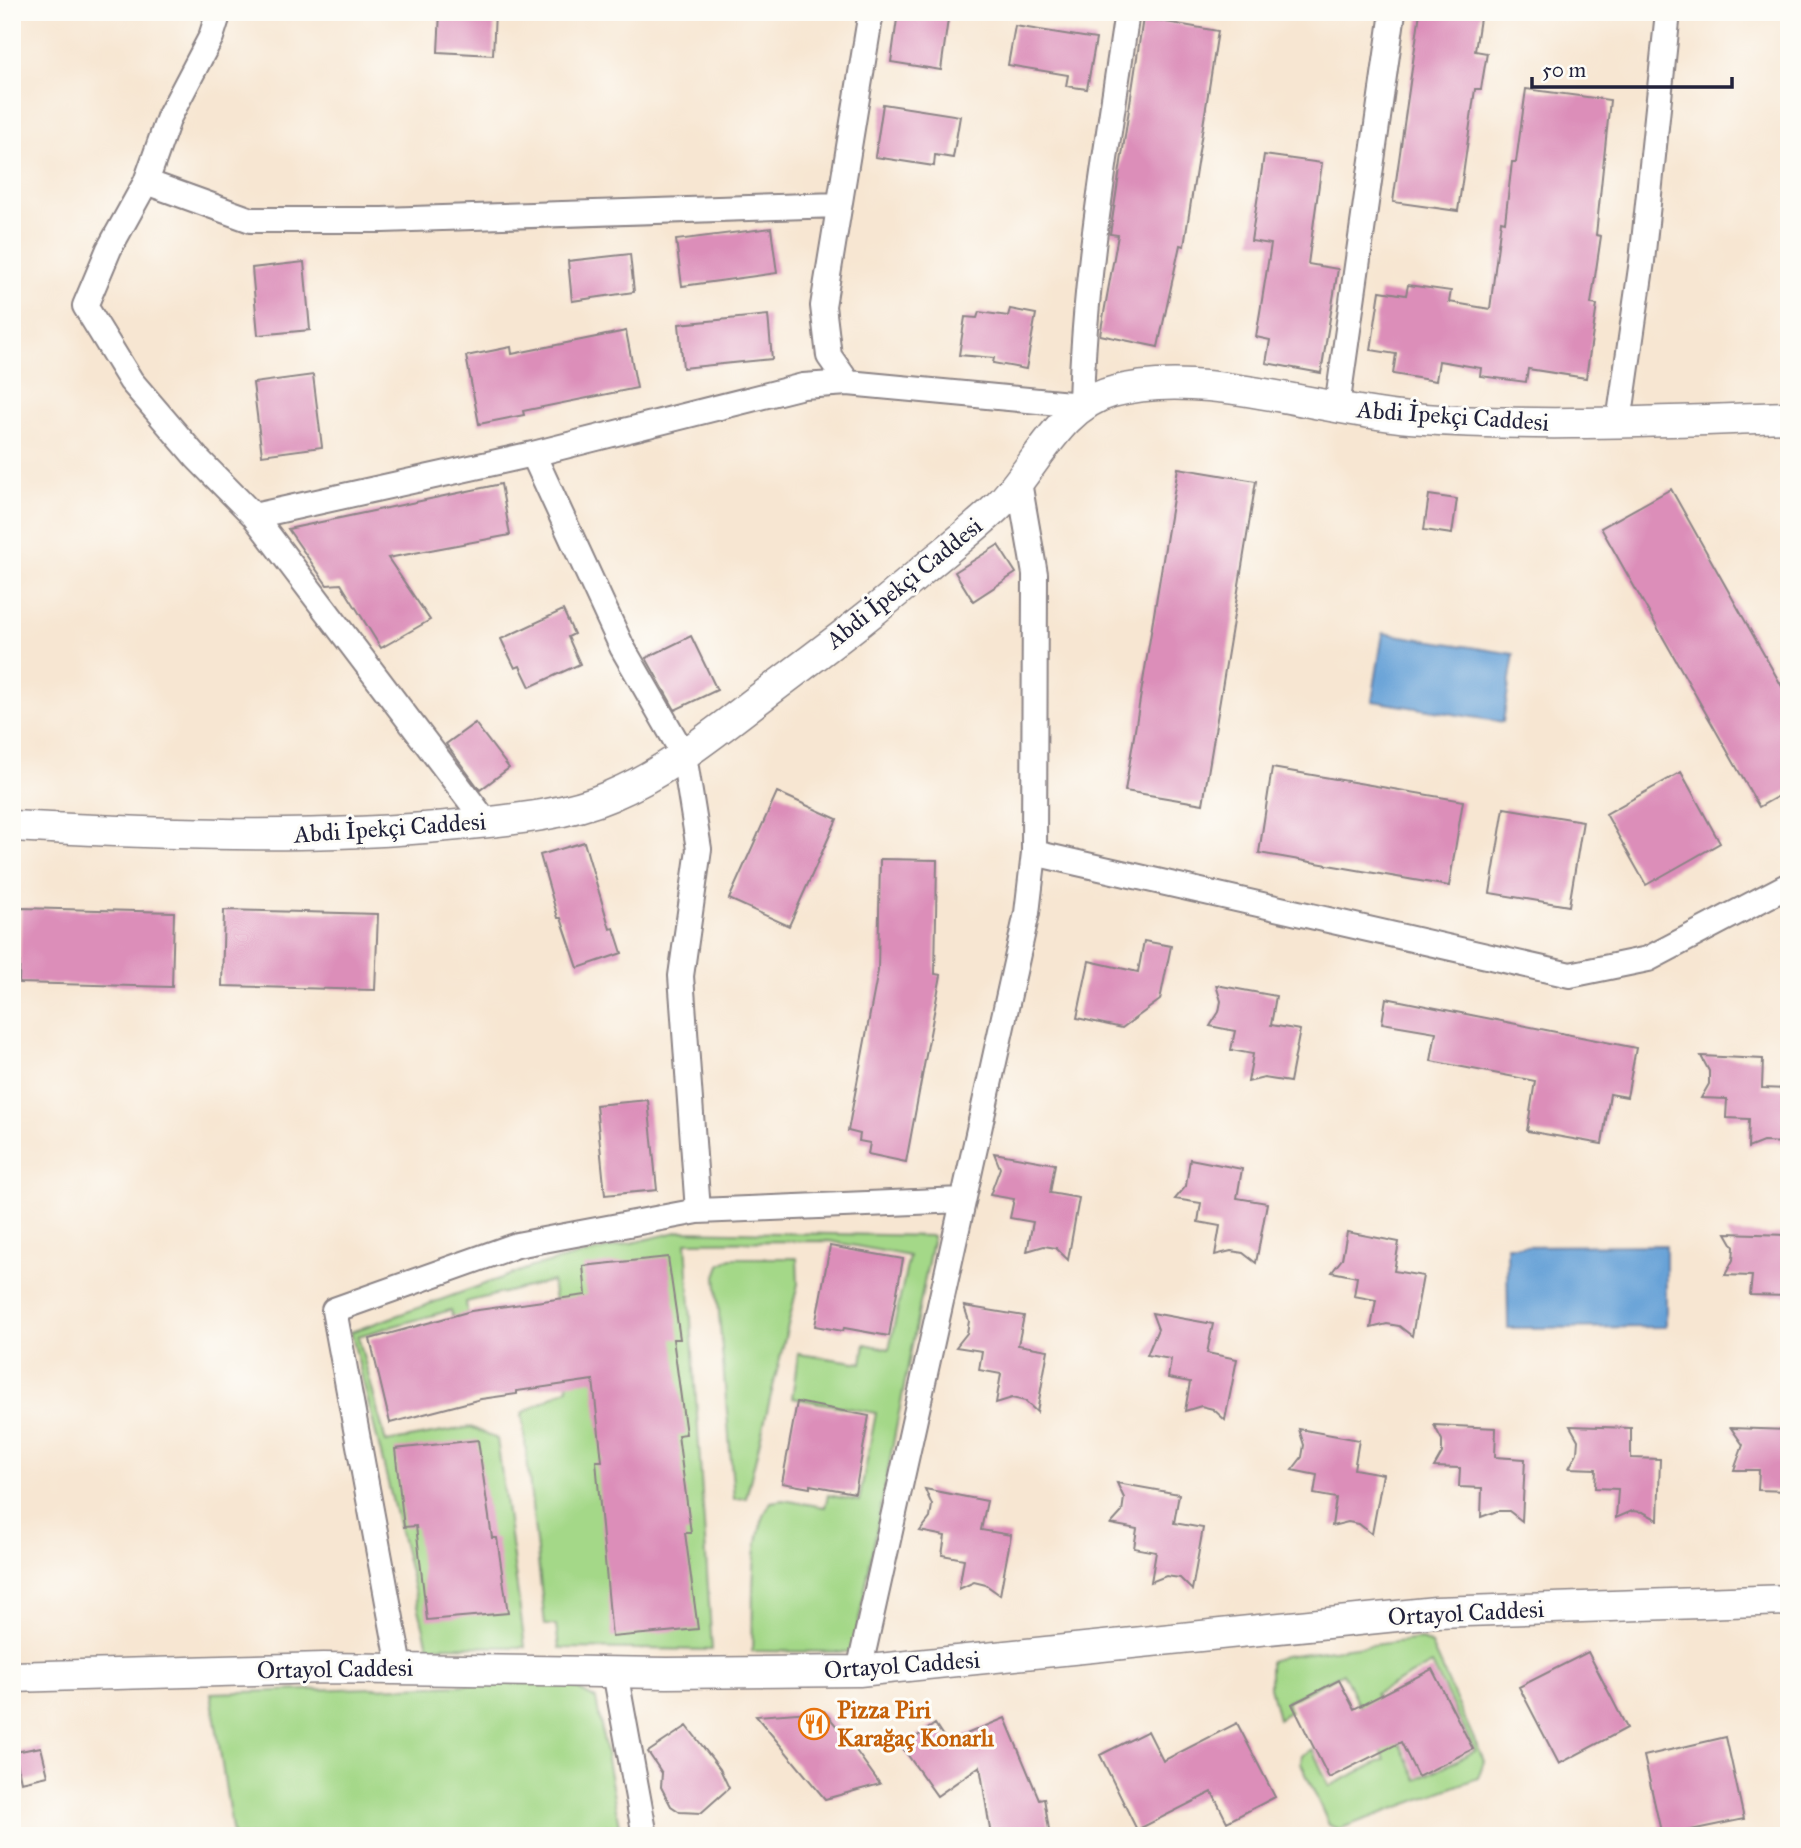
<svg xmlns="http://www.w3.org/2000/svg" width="1801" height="1848" font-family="'IM FELL Great Primer',serif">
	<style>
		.green { fill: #a4d888; stroke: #637d62; stroke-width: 2; fill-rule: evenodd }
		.water { fill: #67a2d7; stroke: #446289; stroke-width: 2 }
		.building { fill: #dc8eb9 }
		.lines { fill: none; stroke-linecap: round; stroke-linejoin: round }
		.minor-casing { stroke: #8c8486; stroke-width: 28 }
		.tertiary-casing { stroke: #8c8486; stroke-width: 33 }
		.minor { stroke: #fff; stroke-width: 24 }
		.tertiary { stroke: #fff; stroke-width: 30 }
		.labels { text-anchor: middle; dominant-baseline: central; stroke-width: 6; stroke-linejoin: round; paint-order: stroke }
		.street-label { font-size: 24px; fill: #22223b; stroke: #fdfcf7 }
		.food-label { font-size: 24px; font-weight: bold; fill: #c56008; stroke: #fdfcf7; text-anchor: start }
	</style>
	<rect width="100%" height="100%" fill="#fdfcf7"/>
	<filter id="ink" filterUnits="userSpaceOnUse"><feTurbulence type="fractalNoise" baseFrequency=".0143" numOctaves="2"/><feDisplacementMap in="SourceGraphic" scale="14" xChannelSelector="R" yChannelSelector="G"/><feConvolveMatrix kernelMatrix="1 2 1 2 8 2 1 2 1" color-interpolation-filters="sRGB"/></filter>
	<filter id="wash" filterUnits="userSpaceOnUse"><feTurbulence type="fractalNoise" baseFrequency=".00686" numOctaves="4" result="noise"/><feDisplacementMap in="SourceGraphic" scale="28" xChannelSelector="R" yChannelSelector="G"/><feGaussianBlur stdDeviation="1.57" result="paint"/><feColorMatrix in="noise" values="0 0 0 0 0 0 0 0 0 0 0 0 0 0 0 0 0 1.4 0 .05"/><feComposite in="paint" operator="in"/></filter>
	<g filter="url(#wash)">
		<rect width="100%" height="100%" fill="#f7e6d2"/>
		<path class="green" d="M681,1231L933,1236L853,1652L752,1651C754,1609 748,1537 771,1502L783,1500L825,1507L828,1495L859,1501L876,1413L792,1398L798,1354L862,1363L865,1344L889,1349L909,1256L829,1241L686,1242L712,1650L559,1648L556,1625H545L522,1413L568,1388L552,1281L466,1302L477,1396L469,1400L451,1310L358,1336L386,1442L471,1427L497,1439L525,1647L428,1646L351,1332L532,1267Z
			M731,1258H797L798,1284L746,1498L734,1499L716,1276L720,1265Z
			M1420,1639L1431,1645L1484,1761L1478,1778L1339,1829L1329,1825L1301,1763L1302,1755L1312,1749L1329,1786L1385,1759L1343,1673L1287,1702L1290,1711L1278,1719L1270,1687V1661L1284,1656ZM1432,1664L1475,1751L1417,1780L1375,1694Z
			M565,1682L596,1699L621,1836H233L211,1693Z"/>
		<path class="water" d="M1383,633L1514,654L1503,722L1372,701Z
			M1666,1245V1327L1508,1328L1507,1246Z"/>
		<g id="blocks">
			<path class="building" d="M440,12H495L493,55L438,52Z
				M898,12H949L941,70L891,62Z
				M1420,12H1481L1475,51L1487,53L1481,89H1475L1458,211L1393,202Z
				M1143,18L1218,31L1184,246L1180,245L1158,347L1100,335L1118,235L1110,234Z
				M1015,26L1096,39L1087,89L1066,86L1068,75L1008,65Z
				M1526,89L1610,100L1596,235L1601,236L1591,304L1597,305L1586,378L1528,369L1526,382L1480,376L1481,368L1439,361L1436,381L1393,374L1396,354L1371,350L1380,291L1406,295L1408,285L1451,291L1449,302L1490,309L1501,221L1505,222L1512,162H1516Z
				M883,104L960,116L953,158L935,155L934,166L875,157Z
				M1264,155L1322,163L1308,264L1338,269L1321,373L1266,363L1270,340L1256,337L1271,244L1251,241Z
				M771,228L777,273L682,286L676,240Z
				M630,254L634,292L572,301L568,261Z
				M304,262L310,330L258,335L252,268Z
				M1010,309L1036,314L1026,369L993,363L994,358L959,355L965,317L977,318L979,312L1008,316Z
				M768,315L772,359L683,368L679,324Z
				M626,331L637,388L523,411L524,415L479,424L466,356L511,347L512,354Z
				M313,375L322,447L262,455L253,383Z
				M1178,468L1256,481L1203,804L1125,791Z
				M501,484L510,535L388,558L430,620L381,648L341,584L327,585L288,529Z
				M1671,489L1789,699V790L1759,807L1601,528Z
				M1429,495L1457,499L1452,534L1424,530Z
				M998,545L1016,573L973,601L955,572Z
				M563,610L574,634L568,637L580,664L530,687L520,666L515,668L501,639Z
				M691,636L717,690L675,710L646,658Z
				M475,723L509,768L480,790L446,744Z
				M1272,768L1463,801L1449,886L1259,853Z
				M1681,772L1720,843L1646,885L1606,814Z
				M777,792L837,819L789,926L729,899Z
				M1504,808L1583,821L1569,906L1490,893Z
				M584,842L610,929L614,928L622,953L578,968L561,918H558L540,855Z
				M880,859L937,860L935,974L941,975L906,1162L868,1154L870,1143L859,1141L860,1134L848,1131L878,971Z
				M21,908L174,912L172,987L19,983Z
				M224,910L378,914L375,990L222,986Z
				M1144,941L1171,946L1160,1000L1122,1028L1077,1018L1089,961L1138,972Z
				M1216,985L1276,996L1271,1025L1300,1030L1290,1082L1264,1078L1248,1082L1253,1054L1231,1050L1235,1031L1210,1026L1219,1012L1221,1001Z
				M1386,998L1636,1048L1627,1097L1610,1094L1602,1144L1527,1131L1535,1081L1431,1061L1436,1032L1382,1023Z
				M1701,1056L1763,1059L1762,1088L1789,1089V1143L1763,1142L1748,1148L1749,1119L1726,1118L1727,1099L1701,1098L1709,1084V1071Z
				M648,1100L657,1190L605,1195L596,1105Z
				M994,1153L1055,1164L1050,1193L1079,1198L1068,1260L1056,1248L1044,1246L1027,1251L1033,1222L1010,1218L1014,1199L990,1195L1000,1168Z
				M1190,1159L1242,1169L1237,1198L1267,1203L1256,1263L1243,1253L1231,1251L1215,1255L1220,1226L1198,1222L1201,1203L1175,1199L1186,1186Z
				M1347,1232L1399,1242L1394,1271L1423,1276L1412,1336L1399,1326L1387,1324L1371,1328L1376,1300L1354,1296L1357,1277L1332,1272L1342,1259Z
				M1726,1233L1787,1235L1789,1296L1750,1295L1752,1276L1725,1275L1733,1260L1734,1247Z
				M830,1246L903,1259L889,1336L844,1328L843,1331L815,1326Z
				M668,1257L680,1339H673L686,1434L678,1435L691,1533H685L698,1629L612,1637L596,1461H602L593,1380L517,1391V1394L481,1399L390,1423L370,1339L471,1311L586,1295L583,1266Z
				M964,1306L1024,1316L1018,1345L1048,1350L1037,1412L1025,1401L1012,1398L996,1403L1001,1374L979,1370L982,1351L956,1347L967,1333L969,1321Z
				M1152,1313L1213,1324L1207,1353L1237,1359L1225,1420L1213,1409L1201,1406L1185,1411L1190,1382L1168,1378L1171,1359L1147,1355L1158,1329Z
				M797,1402L869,1416L855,1493L810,1485V1488L782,1483Z
				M1434,1425L1496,1428L1495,1457L1525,1459L1522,1521L1509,1511H1497L1481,1517L1482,1488L1459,1487L1460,1468L1434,1467L1442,1453V1440Z
				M1570,1426L1631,1428V1458L1660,1459L1658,1520L1643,1512L1632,1511L1616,1518L1618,1489L1595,1488L1596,1469L1569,1468L1577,1453L1578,1440Z
				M1731,1428L1789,1430V1491L1758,1490L1759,1470H1734L1743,1445Z
				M1299,1429L1359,1440L1354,1469L1383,1474L1372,1534L1359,1524L1348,1522L1332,1526L1336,1498L1314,1494L1317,1475L1292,1470L1302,1457L1304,1445Z
				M478,1440L492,1538H497L508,1613L427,1620L416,1526L404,1527L395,1449Z
				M1117,1483L1179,1494L1174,1523L1203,1528L1192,1590L1180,1578L1166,1576L1151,1582L1156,1552L1134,1548L1137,1529L1111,1524L1122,1512L1124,1498Z
				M925,1489L987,1501L981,1530L1011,1535L1000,1595L986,1585L974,1582L959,1589L964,1559L942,1555L945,1536L920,1531L930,1518L932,1505Z
				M1588,1652L1627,1728L1559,1764L1519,1687Z
				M1432,1669L1473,1749L1418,1777L1401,1742L1329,1778L1292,1704L1339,1680L1354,1709Z
				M824,1711L852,1745L880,1784L825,1799L756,1716Z
				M1005,1718L1039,1799L1044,1798L1050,1836H991L980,1766L937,1796L902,1747L935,1724L947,1742Z
				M1237,1723L1275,1797L1227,1822L1212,1792L1137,1830L1100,1755L1148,1731L1163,1761Z
				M687,1726L720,1769L729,1788L701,1813L680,1812L671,1806L661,1787L662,1773L648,1752Z
				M1726,1737L1744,1819L1662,1836L1644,1756Z
				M41,1747L48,1776L21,1782L15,1752Z"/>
		</g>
	</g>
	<g filter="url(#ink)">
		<use href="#blocks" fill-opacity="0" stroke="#8c8486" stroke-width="2"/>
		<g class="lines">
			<g class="minor-casing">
				<path id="minor" d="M219,12L211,37L169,117L146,182L109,249L85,306L131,381L196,457L254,516
					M871,12L823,306L829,356L848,383L1081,405C1084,273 1108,143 1127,12
					M146,182L251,220H382L838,205
					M1337,407L1393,12
					M1619,422L1642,261L1668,12
					M533,454L803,386L848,383
					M486,822L254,516L533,454L622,647L684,755L699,849L681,976L698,1211L962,1200
					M1034,853L1570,975L1648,959L1789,885
					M400,1667L334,1310L517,1245L698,1211
					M859,1671L1027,913L1034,853L1035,574L1019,482
					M615,1672L645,1836"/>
			</g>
			<g class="tertiary-casing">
				<path id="tertiary" d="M12,826C161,834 309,840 458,825C508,820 564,816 610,796C667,772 715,732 764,695C818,654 873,614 924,569C949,548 975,528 998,506C1035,469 1059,406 1112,392C1202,367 1319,411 1410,418C1536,428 1663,421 1789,417
					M12,1677L323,1668L667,1673L859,1671L1436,1612L1789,1600"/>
			</g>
			<use href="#minor" class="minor"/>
			<use href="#tertiary" class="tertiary"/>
		</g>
	</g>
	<defs>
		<g id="restaurant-ring" transform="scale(1.575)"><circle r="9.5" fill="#fdfcf7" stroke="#e8710a" stroke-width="1.5"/><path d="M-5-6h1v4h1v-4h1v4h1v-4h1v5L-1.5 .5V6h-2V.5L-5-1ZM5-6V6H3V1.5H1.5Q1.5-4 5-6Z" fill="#e8710a"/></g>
	</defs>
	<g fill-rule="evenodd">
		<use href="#restaurant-ring" x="814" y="1724"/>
	</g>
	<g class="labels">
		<g class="street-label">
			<text transform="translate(1453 416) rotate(4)">Abdi İpekçi Caddesi</text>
			<text transform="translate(904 583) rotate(-39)">Abdi İpekçi Caddesi</text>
			<text transform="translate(390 828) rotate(-4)">Abdi İpekçi Caddesi</text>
			<text transform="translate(1466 1613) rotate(-3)">Ortayol Caddesi</text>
			<text transform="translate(902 1665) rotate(-4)">Ortayol Caddesi</text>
			<text transform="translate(335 1669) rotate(-1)">Ortayol Caddesi</text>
		</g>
		<g class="food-label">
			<text x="837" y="1710">Pizza Piri<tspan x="837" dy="28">Karağaç Konarlı</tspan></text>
		</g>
	</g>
	<rect width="1801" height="1848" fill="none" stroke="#fdfcf7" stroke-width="42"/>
	<path d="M1532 77v10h200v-10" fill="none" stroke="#22223b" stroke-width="3.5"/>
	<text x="1542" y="77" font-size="21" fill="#22223b" stroke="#fdfcf7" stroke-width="5" paint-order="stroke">50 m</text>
</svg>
